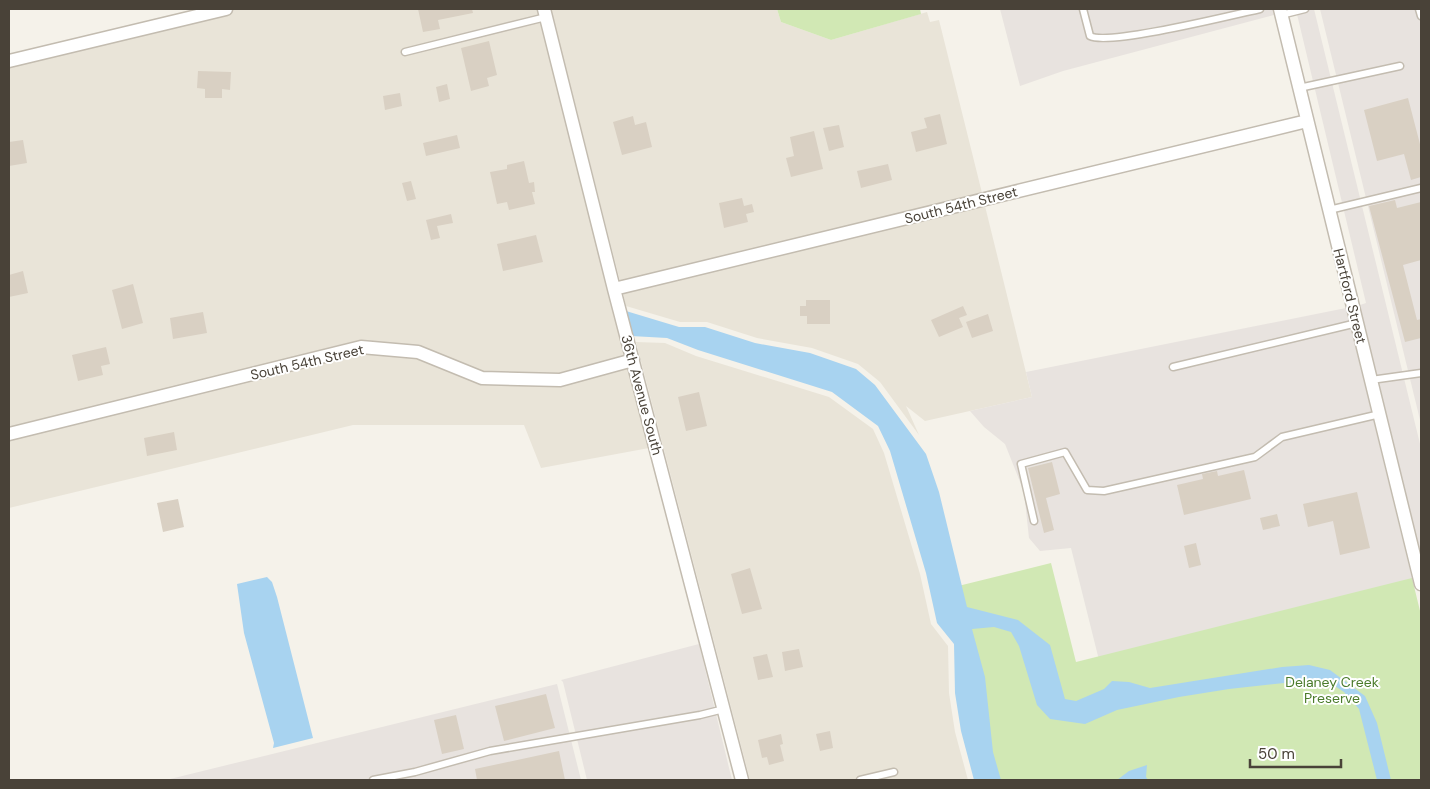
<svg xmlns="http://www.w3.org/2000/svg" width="1430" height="789" font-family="'DM Sans',sans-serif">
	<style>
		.residential { fill: #e9e4d8 }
		.industrial { fill: #e8e3df }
		.green { fill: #d1e8b4 }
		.water { fill: #a8d3f0 }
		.building { fill: #d9d0c3 }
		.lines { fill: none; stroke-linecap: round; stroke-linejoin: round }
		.lane-casing { stroke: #c3bcb0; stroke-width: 9 }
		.street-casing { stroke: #c3bcb0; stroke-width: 15 }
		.lane { stroke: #fff; stroke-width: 6 }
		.street { stroke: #fff; stroke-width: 12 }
		.labels { text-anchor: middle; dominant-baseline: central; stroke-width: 4; stroke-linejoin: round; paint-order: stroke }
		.street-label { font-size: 14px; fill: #494238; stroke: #fff }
		.park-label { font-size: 14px; fill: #4a7b2b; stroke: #fff }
	</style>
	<rect width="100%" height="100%" fill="#f5f2ea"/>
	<path class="residential" d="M215,9H537L625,356L559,374L484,372L421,346L359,340L9,428V57Z
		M551,9H777L781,22L831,40L927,12L930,22L939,20L982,193L620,281Z
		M985,206L1032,397L925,421L906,406L919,435L880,382L858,364L812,348L757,338L707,322H680L626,306L623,293Z
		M636,342L665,343L696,356L829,397L873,429L884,453L920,574L931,624L948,646L949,693L955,732L968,780H750Z
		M361,353L415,358L482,385L559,386L628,368L649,448L541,468L524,425H353L9,508V441Z"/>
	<path class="industrial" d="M1000,9H1273L1274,15L1063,71L1020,86Z
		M1287,9H1314L1421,448V555L1360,305L1366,303L1296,10L1288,12Z
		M1320,9H1421V424Z
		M1346,308L1415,591L1100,664L1071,548L1040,551L1029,538L1024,492L1005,444L984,427L970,411L1032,397L1026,372Z
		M699,644L732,780H587L563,682L561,680Z
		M557,684L581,780H166Z"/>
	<path class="green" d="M777,9H920L921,14L831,40L781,22Z
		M1051,563L1076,662L1412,578L1421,615V780H989L942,590Z"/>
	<path class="water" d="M626,311L679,327H705L755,343L810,353L856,369L875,385L926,454L939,492L967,607L1018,620L1050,645L1065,699L1076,701L1104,689L1112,681L1129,682L1150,688L1282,667L1309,665L1330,670L1365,696L1377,723L1391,780H1377L1359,709L1344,692L1326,680L1303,681L1229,689L1179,697L1117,710L1085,724L1050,719L1037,705L1019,646L1011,632L994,627L972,629L985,677L993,752L1001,780H974L961,731L955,693L954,644L937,623L926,573L890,451L878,426L832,392L698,350L667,338L631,336Z
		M267,577L272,582L277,597L313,738L273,748L274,743L244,633L237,584Z
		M1147,765L1146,777L1148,780H1117L1129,771Z"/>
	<path class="building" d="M418,9H472L473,13L438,20L440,29L423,32Z
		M489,41L497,75L487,78L489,86L471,91L461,48Z
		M198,71L231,72L230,90L222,89V98H205V89L197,88Z
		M447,84L450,99L439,102L436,87Z
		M400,93L402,106L385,110L383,96Z
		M1408,98L1421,148V177L1411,180L1404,154L1377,161L1364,110Z
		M940,114L947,144L916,152L911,132L927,128L924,118Z
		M633,116L635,125L646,122L652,147L622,155L613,122Z
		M839,125L844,147L829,151L823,128Z
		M814,131L823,169L791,177L786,158L794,156L790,137Z
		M457,135L460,148L426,156L423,143Z
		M23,140L27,163L9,166V142Z
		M524,161L529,183L534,182L535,192H532L535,204L509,210L507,202L497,204L490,172L507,169V165Z
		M888,164L892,180L861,188L857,171Z
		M411,181L416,199L407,201L402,183Z
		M742,198L744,206L752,204L754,212L746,214L748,222L724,228L719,203Z
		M1395,200L1397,208L1421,202V260L1403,265L1417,320L1421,319V338L1405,342L1369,206Z
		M451,214L453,223L437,226L440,238L431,240L426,220Z
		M536,235L543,262L503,271L497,244Z
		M23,271L28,293L9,297V275Z
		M133,284L143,323L122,329L112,290Z
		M806,300H830V324H807V316H800V306H806Z
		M963,306L967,315L959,318L963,327L939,337L931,320Z
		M203,312L207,333L173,339L170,318Z
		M988,314L993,331L972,338L966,322Z
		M106,347L110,364L101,366L103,375L78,381L72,355Z
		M699,392L707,426L686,431L678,397Z
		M174,432L177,450L147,456L144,438Z
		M1052,462L1060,494L1046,498L1054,530L1044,533L1028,468Z
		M1244,470L1251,499L1184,515L1177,485L1203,479L1202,474L1217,471L1218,476Z
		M1357,492L1370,548L1340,555L1333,521L1308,527L1303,504Z
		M178,499L184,527L163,532L157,503Z
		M1277,514L1280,526L1263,530L1260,518Z
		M1196,543L1201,565L1189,568L1184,546Z
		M750,568L762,609L742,614L731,574Z
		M799,649L803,667L785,671L782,652Z
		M767,654L773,677L758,680L753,657Z
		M546,694L555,728L504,741L495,706Z
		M456,715L464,749L442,754L434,720Z
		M830,731L833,748L820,751L816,734Z
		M781,734L783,744L780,745L784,761L769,765L767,757L762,758L758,740Z
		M559,751L565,780H477L475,769Z"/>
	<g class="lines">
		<g class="lane-casing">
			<path id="lane" d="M1083,9L1090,36C1108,46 1233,15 1260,9
				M1419,9L1421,16
				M1281,15L1305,9
				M405,52L546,17
				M1299,88L1400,66
				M1329,210L1421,188
				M1173,367L1357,323
				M1371,380L1421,373
				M1034,521L1021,464L1065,452L1087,490L1104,491L1255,457L1282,437L1380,414
				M373,780L415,772L490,751L700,715L724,709
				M860,780L894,772"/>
		</g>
		<g class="street-casing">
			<path id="street" d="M544,9L614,289L742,780
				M1280,9L1421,584
				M9,61L226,9
				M614,289L1307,121
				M9,434L361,347L418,352L482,378L560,380L633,360"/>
		</g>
		<use href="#lane" class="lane"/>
		<use href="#street" class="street"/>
	</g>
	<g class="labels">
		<g class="street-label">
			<text transform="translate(961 205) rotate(-14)">South 54th Street</text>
			<text transform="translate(1350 296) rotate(76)">Hartford Street</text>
			<text transform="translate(307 362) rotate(-13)">South 54th Street</text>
			<text transform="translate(642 395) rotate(75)">36th Avenue South</text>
		</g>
		<g class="park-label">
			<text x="1332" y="682">Delaney Creek<tspan x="1332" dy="16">Preserve</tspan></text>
		</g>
	</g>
	<rect width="1430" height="789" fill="none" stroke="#494238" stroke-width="20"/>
	<path d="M1250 759v8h91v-8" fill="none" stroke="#494238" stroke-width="2.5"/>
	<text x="1258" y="759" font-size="15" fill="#494238" stroke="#ffffff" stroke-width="4" paint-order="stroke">50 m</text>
</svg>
